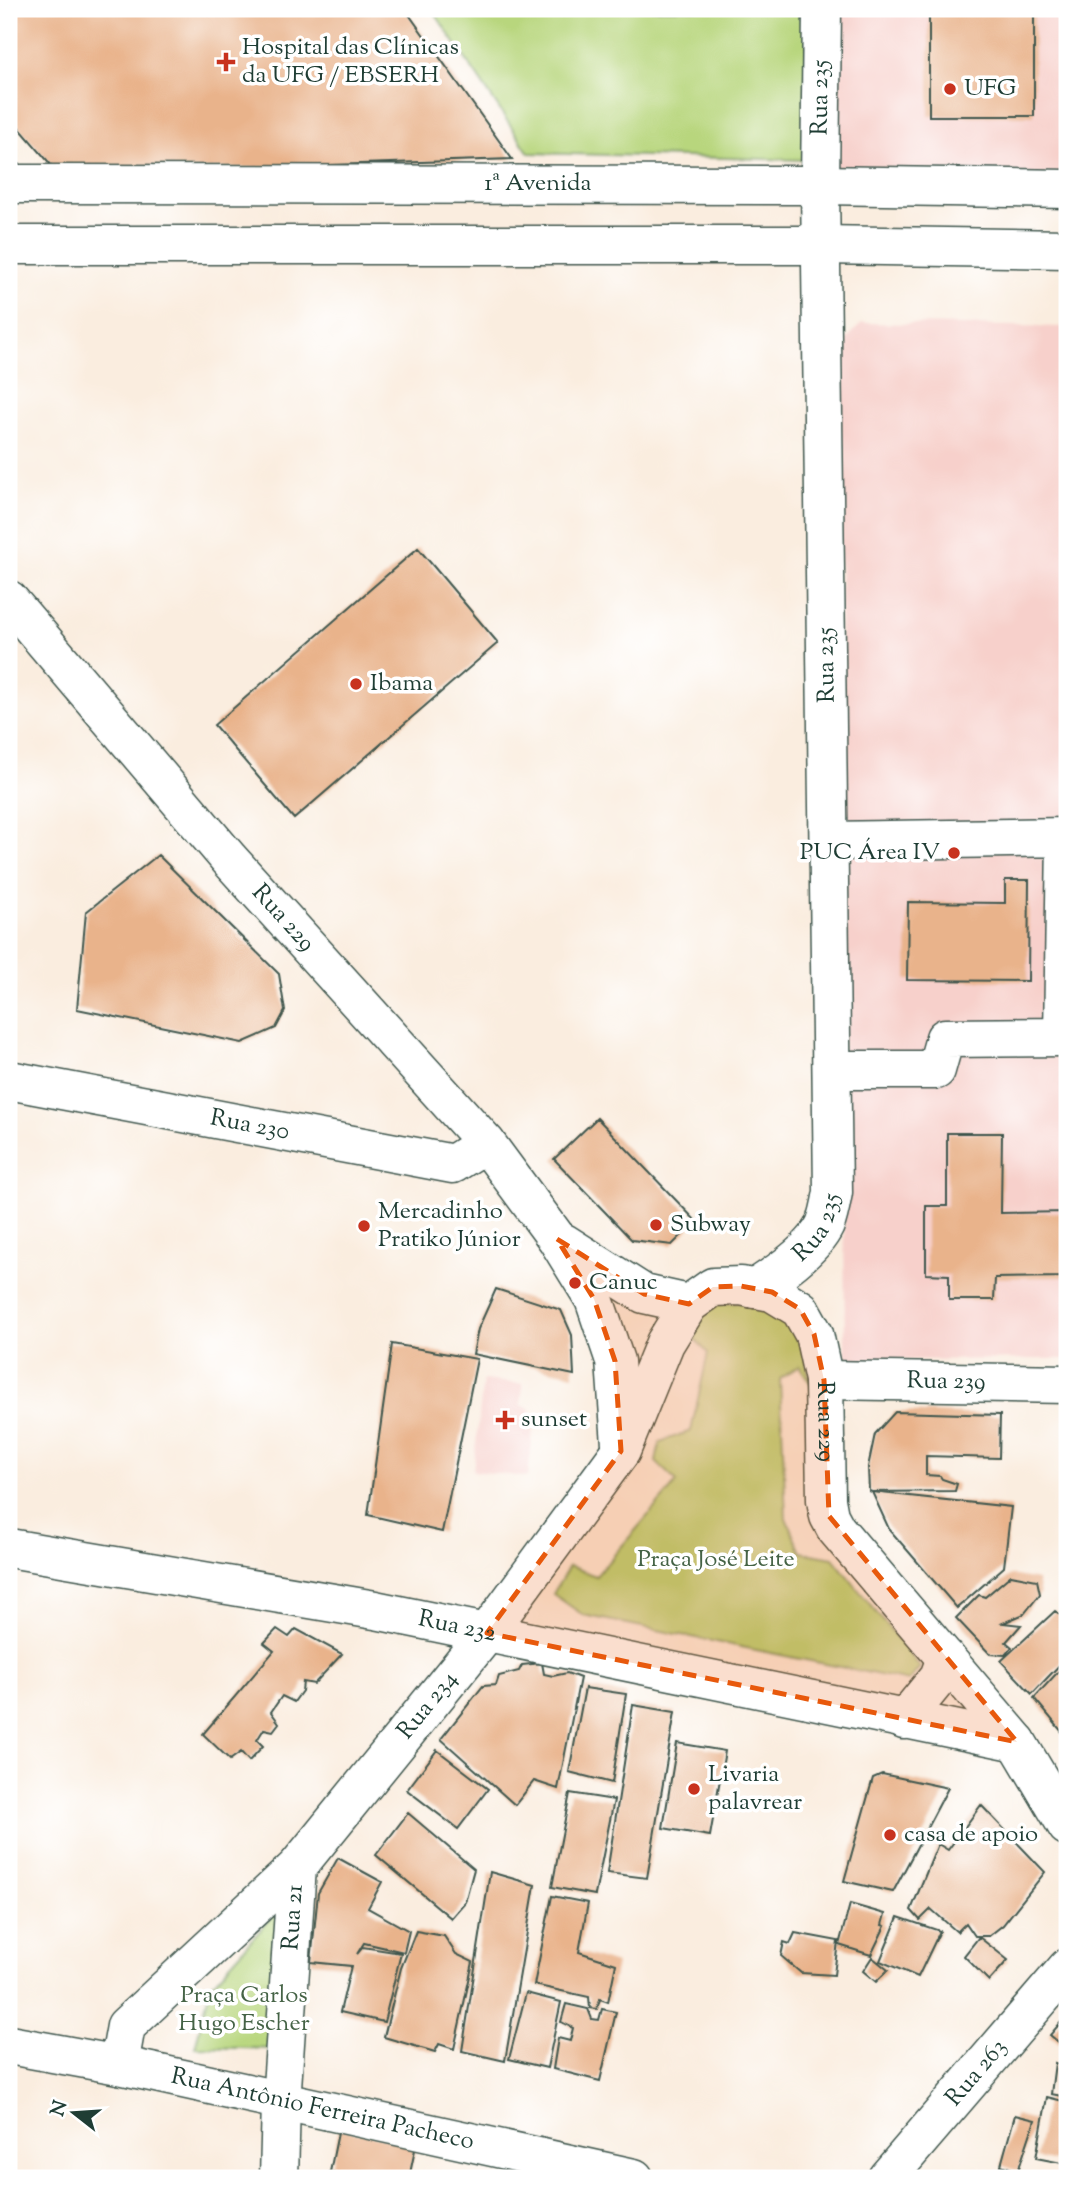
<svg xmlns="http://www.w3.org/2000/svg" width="1076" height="2187" font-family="'Sorts Mill Goudy',serif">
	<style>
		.built { fill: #f7d0cb }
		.green { fill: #b8d67d; stroke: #6c8a58; stroke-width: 2 }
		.building { fill: #e9b38b }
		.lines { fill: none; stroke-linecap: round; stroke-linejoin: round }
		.minor-casing { stroke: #40574e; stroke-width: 41 }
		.major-casing { stroke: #40574e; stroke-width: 41 }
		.minor { stroke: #fff; stroke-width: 38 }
		.major { stroke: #fff; stroke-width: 38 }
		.marked { fill: #e8590c; fill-opacity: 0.2; stroke: #e8590c; stroke-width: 5; stroke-dasharray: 14 9; stroke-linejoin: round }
		.poi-dot { fill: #c8321e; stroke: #fff; stroke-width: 2.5 }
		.labels { text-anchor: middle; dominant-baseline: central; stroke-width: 7; stroke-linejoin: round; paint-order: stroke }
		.poi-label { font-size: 24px; fill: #1f3d34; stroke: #fff; text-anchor: start }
		.street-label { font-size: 24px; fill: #1f3d34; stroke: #fff }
		.park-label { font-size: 24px; fill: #456346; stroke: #fff }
	</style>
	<rect width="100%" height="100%" fill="#fff"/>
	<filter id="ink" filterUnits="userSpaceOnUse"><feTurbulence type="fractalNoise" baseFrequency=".0143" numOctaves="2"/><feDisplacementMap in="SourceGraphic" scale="14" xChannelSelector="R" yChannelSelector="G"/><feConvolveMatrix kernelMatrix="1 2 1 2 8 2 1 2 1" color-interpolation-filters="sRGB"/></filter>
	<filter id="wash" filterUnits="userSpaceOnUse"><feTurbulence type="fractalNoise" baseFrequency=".00686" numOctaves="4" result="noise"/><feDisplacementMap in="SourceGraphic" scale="28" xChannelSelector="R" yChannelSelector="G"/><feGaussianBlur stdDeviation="1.57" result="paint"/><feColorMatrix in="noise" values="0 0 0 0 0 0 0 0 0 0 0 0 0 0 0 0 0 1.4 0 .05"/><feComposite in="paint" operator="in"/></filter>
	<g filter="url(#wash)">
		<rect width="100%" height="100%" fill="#faeddf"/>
		<path class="built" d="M833,9H1067V176L834,169Z
			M862,323L1067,327V1359L845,1360L839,347Z
			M483,1380L523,1384L521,1405L530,1409L533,1431L528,1477L473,1471Z"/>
		<path class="green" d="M432,9H808L804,160L529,153Z
			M759,1301L799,1330L811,1384L799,1366L780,1379L786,1518L801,1552L833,1558L920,1667L909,1681L583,1615L553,1594L569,1566L596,1576L677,1482L656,1462L660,1442L691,1431L708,1353L687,1331L703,1305Z
			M283,1905L282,2049L195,2047L211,1985Z"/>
		<g id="blocks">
			<path class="building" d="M9,9H405L512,159L59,174L9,116Z
				M929,9H1034V116H929Z
				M1063,25H1067V144H1063Z
				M418,548L498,643L294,819L214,725Z
				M158,855L279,974L285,1011L276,1028L242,1043L77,1009L86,912Z
				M1005,880H1029L1028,981L907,980L908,902L1005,903Z
				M597,1118L696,1221L672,1245L632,1240L554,1159Z
				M947,1133H1002L1001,1213L1067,1212V1277L995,1278L994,1300H949V1275L926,1274V1206H947Z
				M496,1289L561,1310L572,1335L574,1375L473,1354L478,1329Z
				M392,1344L477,1359L442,1532L368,1515Z
				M895,1412L1000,1415L999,1458L926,1456V1475L940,1476L942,1479L957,1484L955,1491L872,1492L869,1491L868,1467L875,1434Z
				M872,1492L1011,1507L1004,1567L957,1608L889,1529Z
				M1011,1575L1037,1580L1040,1594L1024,1614L1003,1623L1021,1625L1006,1642L1012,1647L1005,1655L990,1654L956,1618L979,1595L985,1597Z
				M1055,1611L1067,1619V1657L1032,1694L1001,1661Z
				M277,1629L289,1637L296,1629L342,1654L314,1684L303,1682L302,1691L294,1702L282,1696L271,1712L279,1723L273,1731L264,1729L257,1740L263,1746L249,1761L241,1752L230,1760L203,1734L274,1651L264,1643Z
				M1067,1662V1738L1034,1698Z
				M542,1663L544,1674L553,1676L567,1673L580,1678L558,1789L534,1781L515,1805L441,1739L483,1686L496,1685L499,1676L519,1671L522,1665Z
				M585,1688L626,1694L612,1783L569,1772Z
				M633,1705L675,1712L647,1878L607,1873Z
				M677,1743L725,1751L710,1836L663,1828Z
				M437,1750L488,1789L458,1829L407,1790Z
				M882,1774L948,1788L893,1892L844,1881L873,1778Z
				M570,1793L614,1800L595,1895L552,1887Z
				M981,1805L1045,1872L1003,1925L989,1936H975L966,1923L957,1932L931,1909L920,1920L911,1910L938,1844L948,1850Z
				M408,1813L474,1869L465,1902L451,1918L376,1855Z
				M338,1858L382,1882L368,1908L409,1931L404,1952L364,1943L357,1954L363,1947L401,1953L384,2022L340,2012L351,1966L311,1962L318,1893Z
				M490,1872L535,1885L505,2061L462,2051Z
				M552,1896L588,1903L579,1952L616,1964L608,2002L600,1999L597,2009L590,2008L589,1997L534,1985Z
				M850,1904L885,1914L882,1925L885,1926L871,1955L839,1945Z
				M898,1917L940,1931L918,1977L880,1961Z
				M416,1931L444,1936L456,1954L473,1962L454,2049L439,2044L435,2052L384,2037L401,1968Z
				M795,1933L838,1941L834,1975L801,1973L781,1956L784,1942L790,1944Z
				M979,1937L1008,1960L989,1981L964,1956Z
				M872,1957L888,1970L876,1982L863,1971Z
				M526,1993L561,2002L547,2068L509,2059Z
				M566,2004L588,2009L592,2019L599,2020L602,2009L616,2012L600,2081L553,2069L558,2038L570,2041L573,2028L561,2022Z
				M1067,2015V2049L1050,2035Z
				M1055,2063L1067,2068V2097L1051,2094Z
				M1047,2097L1067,2102V2164L1036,2158Z
				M1015,2115L1035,2120L1018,2171L1001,2165Z
				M339,2128L416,2145L409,2178H361L330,2172Z"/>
		</g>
	</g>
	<g filter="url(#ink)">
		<use href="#blocks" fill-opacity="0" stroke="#40574e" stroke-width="2"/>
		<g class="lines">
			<g class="minor-casing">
				<g id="minor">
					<path id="s1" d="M9,600L229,859L486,1143L557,1239L594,1299L615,1361L621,1444"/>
					<path d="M829,841L1066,837L1063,1037L945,1038L936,1070H832"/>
					<path id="s2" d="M9,1080L453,1164L486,1143"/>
					<path d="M564,1243L644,1294L689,1304"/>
					<path id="s3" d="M754,1289C777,1274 813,1250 825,1225C829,1215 831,1203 833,1192L820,185L822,9"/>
					<path id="s4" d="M824,1380L1067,1384"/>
					<path id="s5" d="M9,1548L375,1610L1017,1742"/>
					<path d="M904,1720L939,1677L946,1658"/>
					<path id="s6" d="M9,2045L119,2065L634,2178"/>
					<path id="s7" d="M119,2065L126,2026L297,1867L487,1633L621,1451L665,1343L689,1304L713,1287L741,1286L772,1292L800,1309L814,1334L824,1380L826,1500L829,1516L836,1529L1017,1742L1067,1826"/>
					<path id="s8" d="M279,2178L281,2102L297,1867"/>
					<path id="s9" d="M887,2178L1067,1968"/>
				</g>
			</g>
			<g class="major-casing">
				<path id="major" d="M9,184L820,185L1067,189
					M9,245H821L1067,249"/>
			</g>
			<use href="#minor" class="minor"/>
			<use href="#major" class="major"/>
		</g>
	</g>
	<path class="marked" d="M557,1239L644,1294L689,1304L713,1287L741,1286L772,1292L800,1309L814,1334L824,1380L829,1516L1017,1742L487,1633L621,1451L615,1361L594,1299Z"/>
	<g class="poi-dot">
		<path d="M222.5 51.5h7v7h7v7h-7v7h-7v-7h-7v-7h7z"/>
		<circle cx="950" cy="89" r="7"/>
		<circle cx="356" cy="684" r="7"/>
		<circle cx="954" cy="853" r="7"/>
		<circle cx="656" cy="1225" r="7"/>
		<circle cx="364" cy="1226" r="7"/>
		<circle cx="575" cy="1283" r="7"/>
		<path d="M501.5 1409.5h7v7h7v7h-7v7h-7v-7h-7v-7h7z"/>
		<circle cx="694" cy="1789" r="7"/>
		<circle cx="890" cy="1835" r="7"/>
	</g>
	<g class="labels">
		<g class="poi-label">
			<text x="242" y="48">Hospital das Clínicas<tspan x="242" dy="28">da UFG / EBSERH</tspan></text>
			<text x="964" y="89">UFG</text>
			<text x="370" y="684">Ibama</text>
			<text x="940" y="853" text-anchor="end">PUC Área IV</text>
			<text x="378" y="1212">Mercadinho<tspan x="378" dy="28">Pratiko Júnior</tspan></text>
			<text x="670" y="1225">Subway</text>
			<text x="589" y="1283">Canuc</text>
			<text x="521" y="1420">sunset</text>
			<text x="708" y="1775">Livaria<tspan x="708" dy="28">palavrear</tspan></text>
			<text x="904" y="1835">casa de apoio</text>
		</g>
		<g class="street-label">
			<text stroke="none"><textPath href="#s3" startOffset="1225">Rua 235</textPath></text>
			<text x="538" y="184">1ª Avenida</text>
			<text transform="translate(827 665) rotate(-91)">Rua 235</text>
			<text stroke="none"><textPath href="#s1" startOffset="420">Rua 229</textPath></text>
			<text stroke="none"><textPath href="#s2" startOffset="245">Rua 230</textPath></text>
			<text stroke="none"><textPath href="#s3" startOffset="91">Rua 235</textPath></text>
			<text stroke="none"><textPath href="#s4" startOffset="122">Rua 239</textPath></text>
			<text stroke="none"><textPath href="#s7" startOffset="1202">Rua 229</textPath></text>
			<text stroke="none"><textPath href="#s5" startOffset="455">Rua 232</textPath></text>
			<text stroke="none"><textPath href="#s7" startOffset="481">Rua 234</textPath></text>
			<text stroke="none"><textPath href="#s8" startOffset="261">Rua 21</textPath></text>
			<text stroke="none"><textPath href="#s9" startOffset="138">Rua 263</textPath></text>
			<text stroke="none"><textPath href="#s6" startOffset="320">Rua Antônio Ferreira Pacheco</textPath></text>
		</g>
		<g class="park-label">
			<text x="716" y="1560">Praça José Leite</text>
			<text x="244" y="1996">Praça Carlos<tspan x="244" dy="28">Hugo Escher</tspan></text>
		</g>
	</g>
	<rect width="1076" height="2187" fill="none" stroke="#fff" stroke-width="35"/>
	<g transform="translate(74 2113) rotate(287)" stroke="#ffffff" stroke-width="5" paint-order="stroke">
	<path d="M0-5L12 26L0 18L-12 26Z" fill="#1f3d34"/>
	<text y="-10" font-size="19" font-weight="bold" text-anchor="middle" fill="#1f3d34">N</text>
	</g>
</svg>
